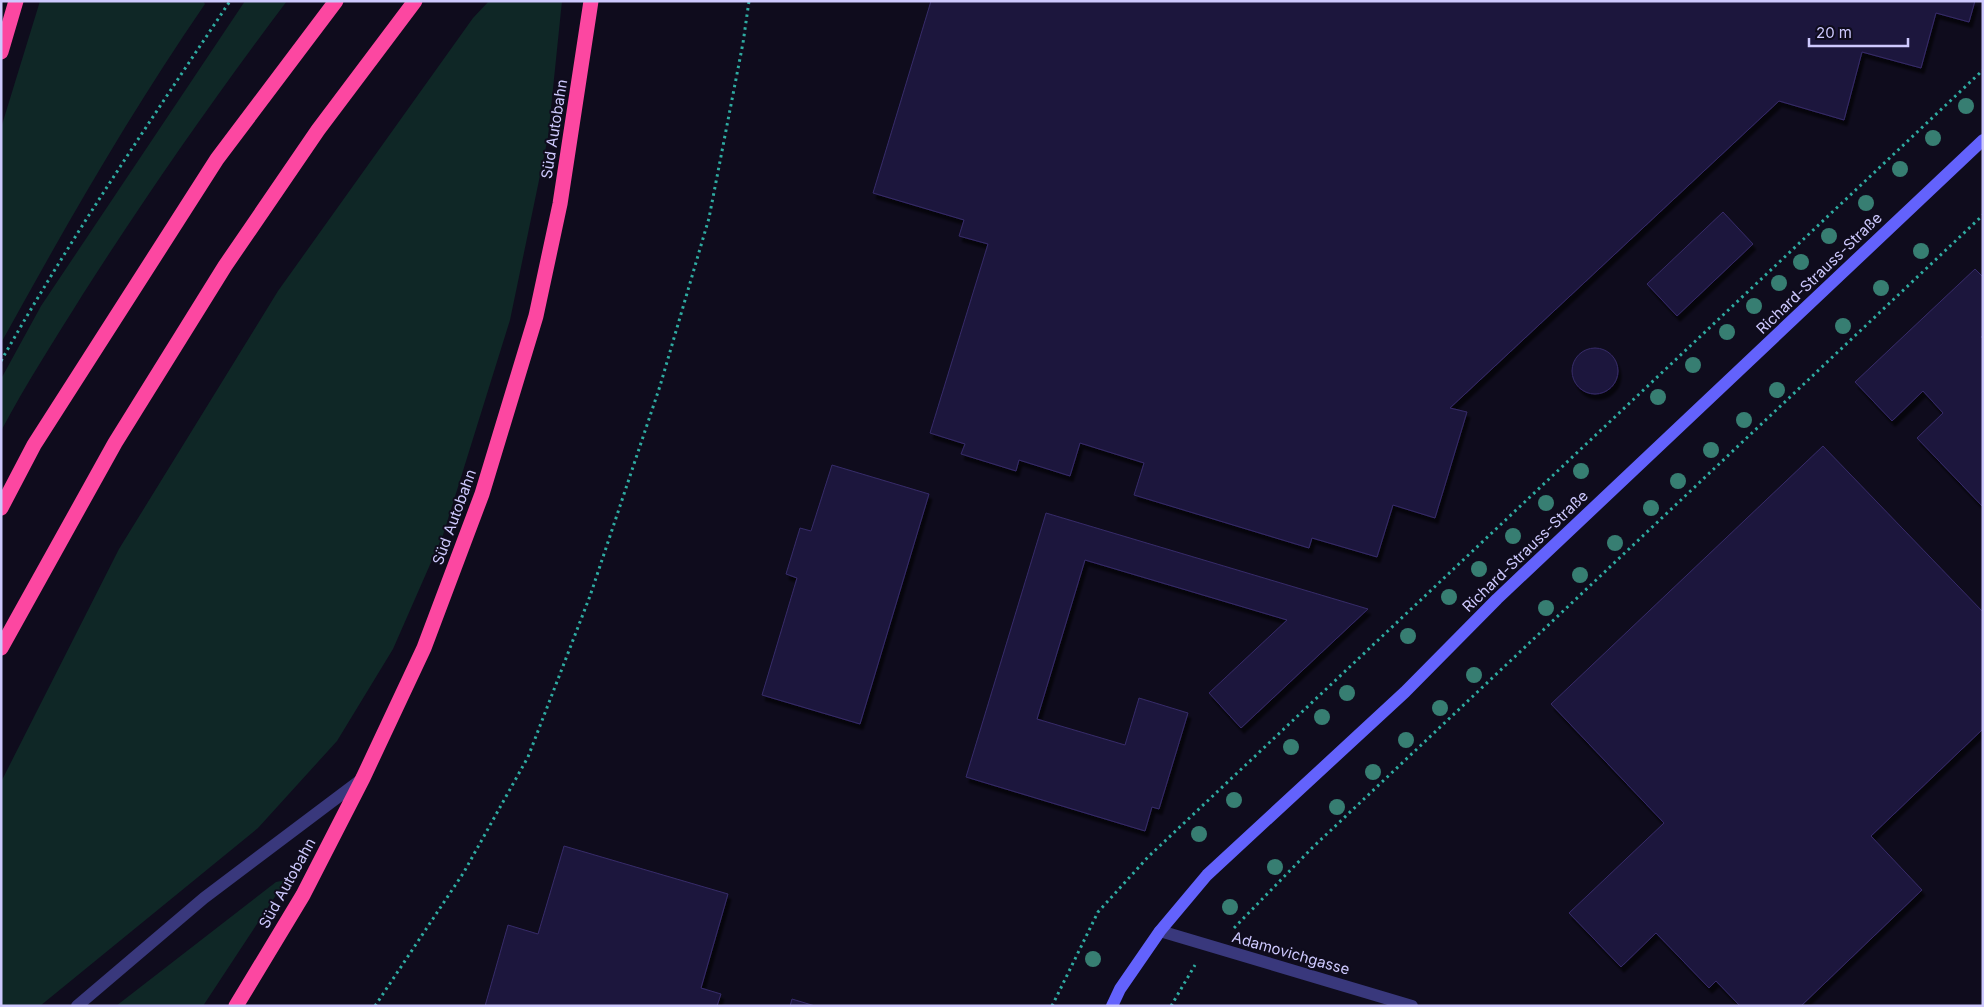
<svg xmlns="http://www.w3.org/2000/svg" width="1984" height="1007" font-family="Inter,sans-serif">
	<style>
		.green { fill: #0f2726 }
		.building { fill: #1f183e; stroke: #362b69; filter: url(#shadow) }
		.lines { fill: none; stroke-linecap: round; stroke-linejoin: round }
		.path { stroke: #2faca2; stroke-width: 3; stroke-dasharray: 2.5 4; stroke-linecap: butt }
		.service { stroke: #39387c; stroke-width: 12 }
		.minor { stroke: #39387c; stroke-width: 12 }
		.secondary { stroke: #6362fc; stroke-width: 12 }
		.motorway { stroke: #fc47a1; stroke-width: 15 }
		.tree { fill: #377e72 }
		.labels { text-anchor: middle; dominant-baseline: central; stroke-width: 4; stroke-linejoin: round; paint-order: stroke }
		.street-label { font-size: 15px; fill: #cec9fe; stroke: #0f0c1d }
	</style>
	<defs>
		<filter id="shadow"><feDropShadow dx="3" dy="5.5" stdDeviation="1" flood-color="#0009"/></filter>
	</defs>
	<rect width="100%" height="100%" fill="#0f0c1d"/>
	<path class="green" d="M40,1H203L205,4C130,113 65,227 1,343V128Z
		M245,1H287C215,96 147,194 83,294C55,339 26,384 1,431V379L41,306Z
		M489,1H562L548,137L510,320L443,535L393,649L337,741L258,828L40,1006H1V782L119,549L278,291L473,18Z
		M286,880L203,1006H116L276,882Z"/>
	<path class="building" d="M931,1H1975L1969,22L1936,13L1921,68L1862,52L1844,120L1779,101L1450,408L1467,412L1435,518L1393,505L1377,557L1312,538L1309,548L1134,495L1144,463L1080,443L1070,476L1019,460L1016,471L961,454L965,444L930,433L988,244L959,236L964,220L873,193Z
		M1723,212L1753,244L1677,316L1647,284Z
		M1975,269L1983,277V335L1981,337L1983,339V507L1917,438L1943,413L1923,391L1892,421L1855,382Z
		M1572 371a23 23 0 1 1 46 0a23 23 0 1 1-46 0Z
		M1823,446L1983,612V729L1871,836L1922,890L1801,1006H1740L1716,981L1709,988L1656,933L1621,967L1569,913L1664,823L1551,704Z
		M832,465L929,494L860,724L762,695L797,578L786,574L800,528L811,531Z
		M1046,513L1368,609L1241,728L1209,693L1287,620L1085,560L1037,719L1125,745L1139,698L1188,713L1159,809L1152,807L1145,831L966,777Z
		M564,846L728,894L701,988L721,994L717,1006H485L508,925L538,934Z
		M792,999L815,1006H790Z"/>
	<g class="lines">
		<path class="path" d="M1,361C71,237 151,120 230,1
			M1234,928L1312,848L1983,215
			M375,1006L464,872L528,757L590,596L660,386L709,218L743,43L749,1
			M1052,1006L1098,912L1148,857L1983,70
			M1171,1006L1195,965"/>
		<path class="service" d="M77,1006L204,898L362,779"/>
		<path class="minor" d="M1160,931L1412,1006"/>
		<path class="secondary" d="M1112,1006L1120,989L1160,931L1207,875L1405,692L1497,599L1983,140"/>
		<path class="motorway" d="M1,52L16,1
			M1,508L34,445L217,159L336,1
			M1,648L115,443L225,266L318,130L415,1
			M236,1006L303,895L363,778L424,648L482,494L536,316L560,204L591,1"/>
	</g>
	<g class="tree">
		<circle cx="1966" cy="106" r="8"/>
		<circle cx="1933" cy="138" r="8"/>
		<circle cx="1900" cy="169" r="8"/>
		<circle cx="1866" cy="203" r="8"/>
		<circle cx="1829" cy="236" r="8"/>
		<circle cx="1921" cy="251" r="8"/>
		<circle cx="1801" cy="262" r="8"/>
		<circle cx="1779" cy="283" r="8"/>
		<circle cx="1881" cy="288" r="8"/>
		<circle cx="1754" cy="306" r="8"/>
		<circle cx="1843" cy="326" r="8"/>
		<circle cx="1727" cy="332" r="8"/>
		<circle cx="1693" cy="365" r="8"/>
		<circle cx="1777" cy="390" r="8"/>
		<circle cx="1658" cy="397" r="8"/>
		<circle cx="1744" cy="420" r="8"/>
		<circle cx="1711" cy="450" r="8"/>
		<circle cx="1581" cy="471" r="8"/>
		<circle cx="1678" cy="481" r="8"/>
		<circle cx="1546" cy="503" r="8"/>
		<circle cx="1651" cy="508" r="8"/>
		<circle cx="1513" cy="536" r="8"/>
		<circle cx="1615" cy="543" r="8"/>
		<circle cx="1479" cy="569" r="8"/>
		<circle cx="1580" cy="575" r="8"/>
		<circle cx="1449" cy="597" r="8"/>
		<circle cx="1546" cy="608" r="8"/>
		<circle cx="1408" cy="636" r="8"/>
		<circle cx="1474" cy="675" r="8"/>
		<circle cx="1347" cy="693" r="8"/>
		<circle cx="1440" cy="708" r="8"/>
		<circle cx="1322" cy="717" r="8"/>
		<circle cx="1406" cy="740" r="8"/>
		<circle cx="1291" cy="747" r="8"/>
		<circle cx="1373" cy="772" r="8"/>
		<circle cx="1234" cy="800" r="8"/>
		<circle cx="1337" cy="807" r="8"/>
		<circle cx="1199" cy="834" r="8"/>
		<circle cx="1275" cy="867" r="8"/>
		<circle cx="1230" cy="907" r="8"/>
		<circle cx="1093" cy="959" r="8"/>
	</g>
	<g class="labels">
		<g class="street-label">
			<text transform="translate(554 129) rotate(-81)">Süd Autobahn</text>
			<text transform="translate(1819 273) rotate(-44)">Richard-Strauss-Straße</text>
			<text transform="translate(454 517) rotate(-70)">Süd Autobahn</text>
			<text transform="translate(1525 551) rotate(-44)">Richard-Strauss-Straße</text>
			<text transform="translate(287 883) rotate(-61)">Süd Autobahn</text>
			<text transform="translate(1291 953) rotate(16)">Adamovichgasse</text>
		</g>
	</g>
	<rect width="1984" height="1007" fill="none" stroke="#cec9fe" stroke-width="5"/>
	<path d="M1809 38v8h99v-8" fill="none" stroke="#cec9fe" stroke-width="2.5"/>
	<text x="1816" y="38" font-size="15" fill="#cec9fe" stroke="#0f0c1d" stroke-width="4" paint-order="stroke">20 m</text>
</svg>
